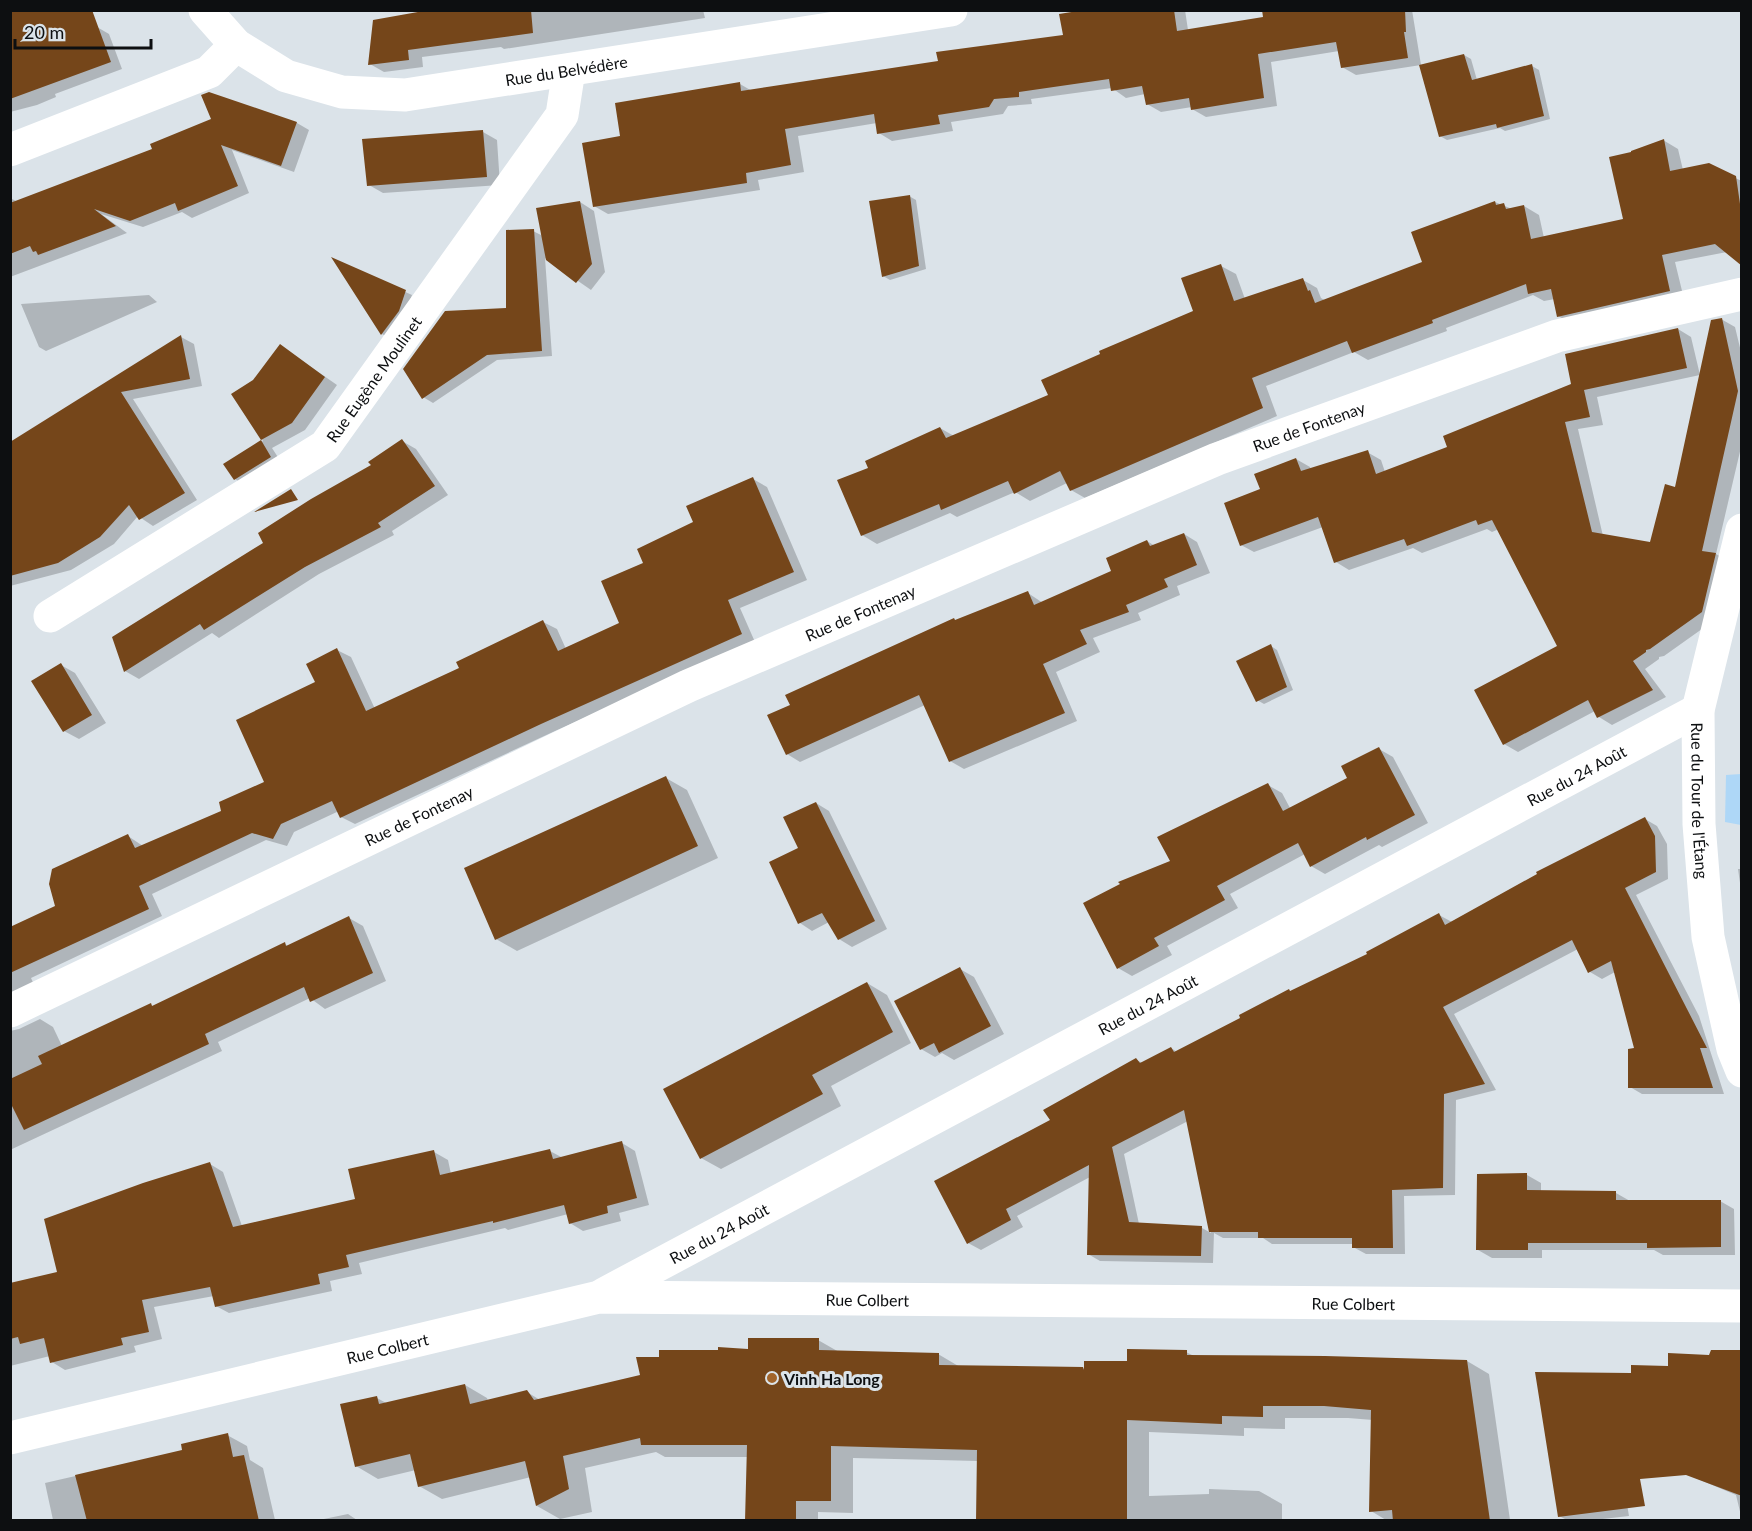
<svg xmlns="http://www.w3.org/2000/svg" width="1752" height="1531" font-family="Lato,sans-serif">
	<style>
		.green { fill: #aed7f7 }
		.shadow { fill: #0003; fill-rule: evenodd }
		.building { fill: #75461a }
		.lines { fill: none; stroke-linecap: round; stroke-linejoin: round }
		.minor { stroke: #fff; stroke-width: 33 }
		.poi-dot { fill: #a2642a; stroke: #dbe3e9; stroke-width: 2 }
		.labels { text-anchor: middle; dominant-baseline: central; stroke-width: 6; stroke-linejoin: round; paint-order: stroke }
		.street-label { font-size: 16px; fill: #0d0f11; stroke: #dbe3e9 }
		.poi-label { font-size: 16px; font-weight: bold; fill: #0d0f11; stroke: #dbe3e9; text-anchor: start }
	</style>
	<rect width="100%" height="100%" fill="#dbe3e9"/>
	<path class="green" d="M1741,774V825L1725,822L1726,775Z"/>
	<path class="shadow" d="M10,10L97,27L109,34L122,69L55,94L56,97L37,105L10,112Z
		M426,10H703L705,18L504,49L501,47L422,57L423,67L384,72L370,64L426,13Z
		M1092,10H1185L1188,30L1265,18L1264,10H1412L1421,65L1356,75L1342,67L1339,51L1271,62L1277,106L1206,117L1192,109V107L1161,112L1147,104L1145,94L1126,98L1112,88L1031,99L1032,104L1008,106L1003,114L951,122L953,131L892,141L879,133L877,123L798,136L804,172L758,180L760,190L608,214L594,206L622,138L740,84L752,91L939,62L1065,36Z
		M1464,55L1471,59L1477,80L1532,66L1539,70L1550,119L1505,131L1500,128L1447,140L1440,136Z
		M209,94L297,123L309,130L294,172L232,150L249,193L192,218L182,212L143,227L101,214L127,233L10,277V198L18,202L154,150L213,119Z
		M483,132L497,140L500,185L383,193L369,185Z
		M1663,140L1678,149L1683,170L1735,178L1742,181V264L1727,252L1675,262L1684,299L1573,324L1558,316L1555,299L1544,301L1533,295L1446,328L1447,331L1368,360L1354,352L1266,386L1277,416L1085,498L1071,490L1067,483L1030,501L1015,492L957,517L950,513L877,544L862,535L870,468L940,428L954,436L1050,396L1194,312L1221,266L1236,274L1245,299L1303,280L1317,288L1321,298L1326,301L1424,263L1495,202L1512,209L1524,206L1539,215L1544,238L1625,220L1633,153Z
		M909,196L916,200L926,269L890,280L883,276Z
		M580,202L594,211L605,272L591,290L545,258L552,356L497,360L433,403L423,397L507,310L533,231L543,236Z
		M335,260L412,295L405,315L389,338L382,334Z
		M149,295L157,302L46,351L39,347L21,304Z
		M1721,319L1735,327L1742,356V443L1716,554L1730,562L1716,619L1664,656L1659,657V659L1645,669L1666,697L1612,725L1599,717L1595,711L1518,752L1504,744L1559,647L1499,529L1492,532L1487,529L1422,553L1413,548L1349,570L1336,562L1323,527L1254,552L1241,545L1262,490L1296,459L1310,467L1311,470L1367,452L1381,460L1385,472L1449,448L1678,329L1691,337L1700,375L1597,397L1603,425L1578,429L1603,536L1651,544L1676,489Z
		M181,337L194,344L202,386L133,399L197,500L153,526L138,516L114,544L71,570L10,586V479L36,428Z
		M281,346L337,385L305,430L272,448L283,465L248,487L235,479L225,464L263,441L233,394L254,381Z
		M402,441L416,449L448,495L392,531L394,535L319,574L219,638L212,633L139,679L125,671L265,543L373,466Z
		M753,479L767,487L807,580L740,608L755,642L555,731L355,824L341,817L339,811L294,832L287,846L266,840L152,894L162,916L31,978L37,991L10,1006V928L57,906L128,836L143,846L223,811L266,783L317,683L337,650L351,657L375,709L461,669L543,622L557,629L566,649L621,624L645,564Z
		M1184,534L1197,542L1210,573L1177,586L1180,595L1138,613L1141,620L1093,638L1100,652L1056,672L1077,721L964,769L950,761L925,705L800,762L787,754L956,621L1028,593L1043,603L1113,572L1147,541L1155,546Z
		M1271,646L1277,650L1293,690L1264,704L1257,700Z
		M61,665L75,673L106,723L79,739L64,731Z
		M1379,749L1393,757L1428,823L1382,847L1379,845L1325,874L1311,866L1305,854L1230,894L1238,908L1167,946L1172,955L1132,976L1118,968L1173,861L1268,785L1282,793L1290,808L1349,779Z
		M666,778L687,790L718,858L517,951L496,939Z
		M816,803L829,811L887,929L852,947L839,939L829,922L812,931L800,923L771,862L800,849Z
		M1645,819L1657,826L1667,844L1668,879L1636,895L1699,1016L1724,1094H1642L1630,1087L1636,1049L1615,972L1602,979L1590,972L1578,949L1454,1014L1496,1090L1456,1100L1455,1195L1404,1196L1405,1254H1366L1353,1247V1244H1272L1263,1238H1223L1214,1233L1213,1263L1100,1261L1088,1254L1090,1177L1017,1216L1023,1227L981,1250L968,1243L1052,1121L1136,1060L1143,1063L1171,1048L1177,1052L1369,954L1439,915L1452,922ZM1188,1121L1211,1233L1202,1228L1139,1224L1124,1154Z
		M1738,869H1742V897Z
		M349,918L363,926L386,981L325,1009L310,998L218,1042L222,1051L10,1150V1031L19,1029L40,1019L53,1027L62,1046L151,1005L154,1007L285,944L288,946Z
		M960,969L974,977L1004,1034L954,1060L942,1053L935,1057L921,1049Z
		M867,983L887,995L911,1043L831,1086L841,1106L721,1169L701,1158Z
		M622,1143L635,1151L649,1205L619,1213L621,1221L583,1231L570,1223L568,1214L508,1230L505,1228L359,1263L362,1274L330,1281L332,1291L229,1313L216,1306L214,1296L154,1307L162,1339L134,1346L136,1352L65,1370L52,1362L50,1356L10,1366V1285L59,1273L210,1164L223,1172L242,1226L357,1200L434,1152L448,1160L451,1174L550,1151L563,1158Z
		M1527,1175L1541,1183V1192L1616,1193L1630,1201H1720L1734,1209L1735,1255H1663L1654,1250H1542V1258H1492L1478,1250Z
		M818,1340L839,1352L938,1354L960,1367L1082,1368L1086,1370L1186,1352L1194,1356L1467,1361L1489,1374L1510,1520H1386L1371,1511L1373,1420L1348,1418H1285V1429L1244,1428V1436L1149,1432V1496L1209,1494V1489L1259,1491L1282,1504V1520H977L978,1461L853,1458V1513L818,1512V1520H747L748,1457H665L656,1452L585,1468L592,1512L560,1519L537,1506L531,1477L442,1499L419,1486L416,1470L378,1479L356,1466L377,1398L388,1404L465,1385L487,1398L488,1401L527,1392L540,1400L642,1376L661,1359L750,1351Z
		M1742,1353V1520L1736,1495L1617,1445L1629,1516L1594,1520H1567L1559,1516L1632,1375L1710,1357Z
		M227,1435L247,1446L250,1460L263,1468L275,1520H53L45,1483L184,1451Z
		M348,1514L357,1520H319Z"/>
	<path class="building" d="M10,10H92L111,62L10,99Z
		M429,10H531L533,33L408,50L409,60L368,65L373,20Z
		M1084,10H1174L1177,31L1263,17L1262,10H1405L1406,32H1404L1408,58L1341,68L1336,42L1258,54L1264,98L1191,110L1189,98L1146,105L1142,86L1111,91L1109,79L1019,92V97L994,99L989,107L938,115L940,124L877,134L874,114L785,129L791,165L746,173L747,183L593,207L582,143L620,136L615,103L740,82L741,91L938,61L936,52L1063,35L1059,14Z
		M1464,54L1472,80L1532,64L1544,116L1497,128L1496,124L1439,137L1419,65Z
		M209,92L297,122L281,166L221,145L238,186L178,211L175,203L130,221L94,209L116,226L38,255L36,251L33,252L30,246L10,254V203L152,149L150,144L211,119L201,95Z
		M483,130L487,177L367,186L362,139Z
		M1664,139L1670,171L1709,163L1736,176L1742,218V266L1715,244L1662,255L1670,291L1557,317L1551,289L1528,294L1526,284L1432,320L1433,323L1352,353L1347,341L1252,378L1263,408L1070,491L1060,471L1014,494L1008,481L941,510L939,504L861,536L837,480L868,468L865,461L940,427L946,438L1048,395L1041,380L1100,354L1099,351L1193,311L1181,278L1221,264L1234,301L1303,278L1308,291L1310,290L1315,303L1422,262L1411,232L1495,201L1496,205L1504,203L1506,209L1524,205L1531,239L1623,219L1609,157L1631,152V151Z
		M910,195L919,266L882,277L869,201Z
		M580,201L592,264L576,283L546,260L536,208Z
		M534,229L542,351L487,355L422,399L403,369L445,311L506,308V230Z
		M331,257L406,290L399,311L381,335Z
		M1722,318L1738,391L1702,551L1716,553L1702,612L1650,649L1646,650V652L1633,661L1653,690L1597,718L1588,700L1503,745L1474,690L1557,646L1492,520L1478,525L1476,520L1407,546L1404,539L1334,563L1318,517L1240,546L1224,503L1260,489L1254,474L1296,458L1301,471L1368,450L1376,474L1447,447L1443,436L1571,384L1565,354L1678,328L1687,368L1584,390L1590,417L1565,422L1592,532L1650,542L1665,484L1675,487L1711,320Z
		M181,335L190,379L121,392L185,493L139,520L129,505L100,537L58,563L10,576V442Z
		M280,344L325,377L292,423L261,440L271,457L234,480L223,464L261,440L231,394L253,380Z
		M402,439L435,486L378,523L381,527L305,567L204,630L200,624L124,672L112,637L263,543L258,533L264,529L311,499L371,465L368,462Z
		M753,477L794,572L728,600L742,634L541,724L340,818L332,801L281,824L273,839L252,833L139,886L149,909L10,973V927L55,906L49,884L52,869L128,834L135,848L221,811L219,802L264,782L236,720L315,682L306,664L337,648L366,711L459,668L456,662L543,620L558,651L619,623L601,581L643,563L637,549L693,522L686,506Z
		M291,489L298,500L254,512Z
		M1184,533L1197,565L1164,579L1168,587L1126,605L1129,612L1080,630L1087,644L1043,664L1065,713L949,762L919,695L786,755L767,715L790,705L785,695L954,618L955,620L1028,591L1034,605L1111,571L1106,558L1147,540L1150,546Z
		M1271,644L1287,687L1256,702L1236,661Z
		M61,663L92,715L63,732L31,681Z
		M1379,747L1415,815L1367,840L1366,837L1310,867L1298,843L1217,886L1225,900L1154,938L1159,946L1117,969L1083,903L1120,884L1118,882L1170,861L1157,837L1268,783L1283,811L1347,778L1341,766Z
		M666,776L698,846L495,940L464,868Z
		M816,802L875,921L838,940L822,913L798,924L769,862L798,848L783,817Z
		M1645,817L1655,836L1656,872L1625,888L1707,1048H1700L1713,1088H1628V1049L1634,1048L1611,961L1588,973L1572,940L1443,1007L1485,1084L1444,1094L1443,1188L1392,1190L1393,1248H1352V1238H1258V1232H1209L1184,1110L1112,1147L1129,1222L1202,1226L1201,1256L1087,1255L1089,1165L1006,1209L1011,1220L967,1244L934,1181L1050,1120L1043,1110L1136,1058L1140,1063L1171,1047L1174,1052L1240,1018L1239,1015L1289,989L1290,991L1367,954L1366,952L1439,913L1445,925L1537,874L1536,872Z
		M349,916L373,973L310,1002L304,987L205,1034L209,1044L24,1130L10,1102V1079L42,1064L38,1056L151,1003L152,1006L285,942L286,946Z
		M960,967L991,1026L939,1053L934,1043L920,1050L894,1001Z
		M867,982L893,1032L812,1075L823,1094L700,1159L663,1089Z
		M622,1141L637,1198L607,1206L608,1213L569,1224L564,1205L493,1223V1221L346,1255L349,1267L318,1274L320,1284L215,1307L210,1287L142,1300L149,1332L121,1338L123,1345L50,1363L44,1338L20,1344L18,1337L10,1339V1283L57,1272L44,1219L143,1183L210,1162L233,1227L355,1199L348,1169L434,1150L440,1175L550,1149L553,1159Z
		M1527,1173V1190L1616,1191V1200H1721V1247L1647,1248V1243H1528V1250H1476L1477,1174Z
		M748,1338H819V1350L939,1353V1365L1083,1367L1084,1370V1361H1127V1349L1187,1350V1355L1325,1356L1467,1360L1490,1521H1393L1392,1510L1369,1512L1371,1410L1324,1406H1263V1417L1222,1416V1424L1127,1420V1521H976L977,1450L831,1446V1501H796V1521H745L747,1445H641L640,1438L563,1456L569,1489L536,1506L525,1461L418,1487L410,1454L355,1467L340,1404L377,1396L379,1404L465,1384L470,1404L527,1390L534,1400L640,1375L636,1357H659V1350H718V1347L748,1349Z
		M1711,1350H1742V1496L1686,1475L1640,1479L1645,1506L1558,1517L1535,1372L1631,1373V1365L1668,1366V1353L1709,1355Z
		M228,1433L233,1457L244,1455L259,1521H87L75,1475L182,1450L181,1444Z"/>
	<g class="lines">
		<g class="minor">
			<path id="s1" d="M205,10L236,45L286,76L342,92L405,95L951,10"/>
			<path d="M10,150L209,72L236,45"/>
			<path id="s2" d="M1742,530L1698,710L1699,824L1708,937L1733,1049L1742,1071"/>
			<path id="s3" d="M50,616L325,446L562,115L569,70"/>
			<path id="s4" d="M10,1011L688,686L1217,459L1557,336L1742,294"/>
			<path id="s5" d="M604,1294L1698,710"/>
			<path id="s6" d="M10,1438L599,1297L1742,1306"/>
		</g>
	</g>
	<circle class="poi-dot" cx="772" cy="1378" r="6"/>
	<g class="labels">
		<g class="street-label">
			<text stroke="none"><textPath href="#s1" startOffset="390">Rue du Belvédère</textPath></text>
			<text stroke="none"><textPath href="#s3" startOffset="406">Rue Eugène Moulinet</textPath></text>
			<text stroke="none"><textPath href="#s4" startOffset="1425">Rue de Fontenay</textPath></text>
			<text stroke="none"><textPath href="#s4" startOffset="939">Rue de Fontenay</textPath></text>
			<text stroke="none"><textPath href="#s5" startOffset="1102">Rue du 24 Août</textPath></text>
			<text stroke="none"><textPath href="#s2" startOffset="276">Rue du Tour de l'Étang</textPath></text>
			<text stroke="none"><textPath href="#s4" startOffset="453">Rue de Fontenay</textPath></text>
			<text stroke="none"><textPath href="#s5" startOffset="616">Rue du 24 Août</textPath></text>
			<text stroke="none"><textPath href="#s5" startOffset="130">Rue du 24 Août</textPath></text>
			<text stroke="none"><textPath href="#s6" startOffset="874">Rue Colbert</textPath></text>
			<text stroke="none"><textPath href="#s6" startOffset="1360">Rue Colbert</textPath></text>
			<text stroke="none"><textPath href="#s6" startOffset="388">Rue Colbert</textPath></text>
		</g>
		<g class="poi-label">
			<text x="784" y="1378">Vinh Ha Long</text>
		</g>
	</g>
	<rect width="1752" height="1531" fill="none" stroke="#0d0f11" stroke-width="24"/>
	<path d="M15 39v9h136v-9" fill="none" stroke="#0d0f11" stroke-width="3"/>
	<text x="24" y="39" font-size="18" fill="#0d0f11" stroke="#dbe3e9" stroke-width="4.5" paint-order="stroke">20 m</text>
</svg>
